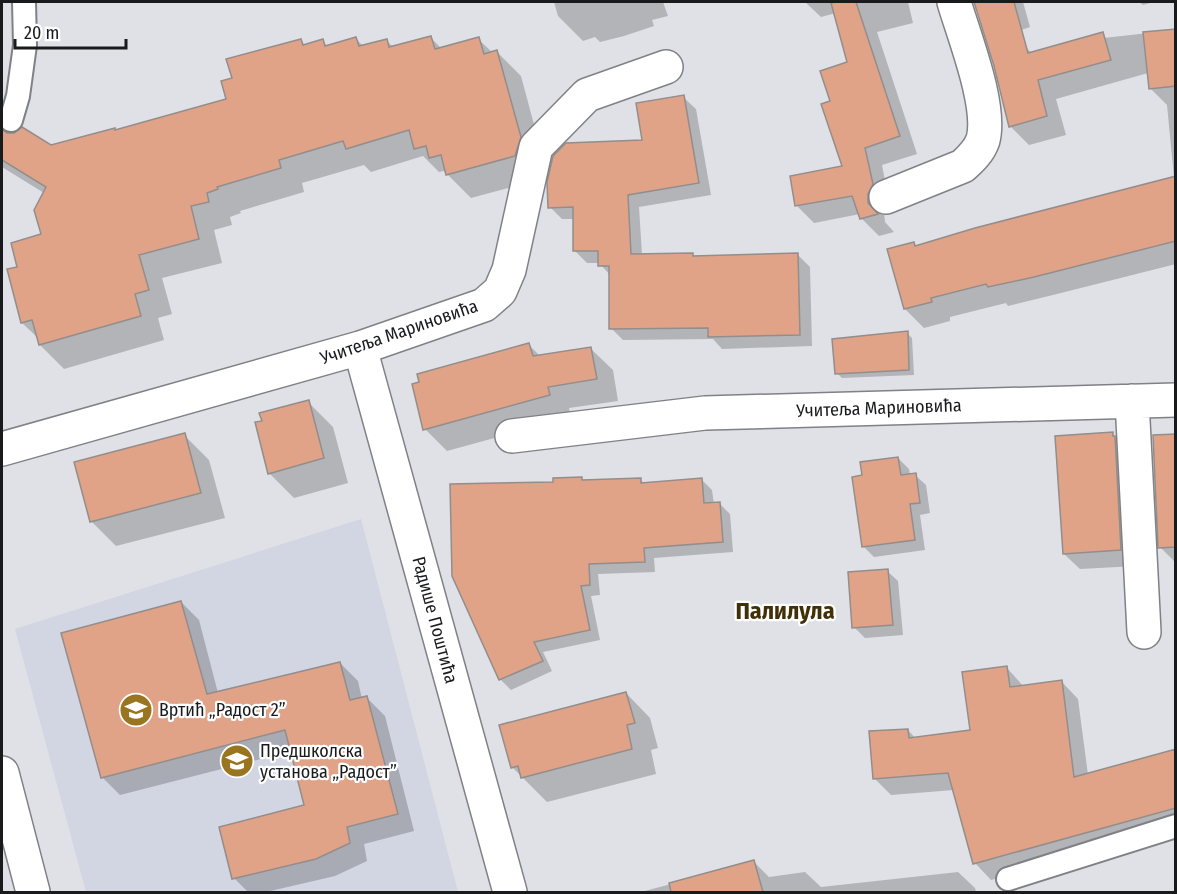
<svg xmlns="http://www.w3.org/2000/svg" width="1177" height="894" font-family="'Fira Sans Condensed',sans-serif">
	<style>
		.built { fill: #d2d5e2 }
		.shadow { fill: #0003 }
		.building { fill: #e1a388; stroke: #938d8b; stroke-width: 1.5 }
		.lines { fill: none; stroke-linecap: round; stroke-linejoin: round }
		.lane-casing { stroke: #808186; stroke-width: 26 }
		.street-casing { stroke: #808186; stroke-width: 36 }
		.lane { stroke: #fff; stroke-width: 22 }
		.street { stroke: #fff; stroke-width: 33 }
		.labels { text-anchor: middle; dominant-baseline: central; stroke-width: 4.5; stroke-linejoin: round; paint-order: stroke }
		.street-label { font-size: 18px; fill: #191a1c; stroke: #fff }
		.poi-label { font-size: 18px; fill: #191a1c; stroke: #fff; text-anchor: start }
		.district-label { font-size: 24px; font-weight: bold; fill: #423108; stroke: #fff }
	</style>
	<rect width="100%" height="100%" fill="#dfe1e6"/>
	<path class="built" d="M361,519L458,892H86L15,629Z"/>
	<path class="shadow" d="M554,2H663L668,16L652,20L654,26L624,36L600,42L595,37L583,41L558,16Z
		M805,2H908L913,23L877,32L917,154L882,165L889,202L884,212L885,222L894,232L879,236L862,219L860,214L814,223L797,206L844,167L831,102L849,63L836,13L821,17Z
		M975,2H1023L1030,27L997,38L982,24Z
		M1139,2H1154L1143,5Z
		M1176,30V264L1053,295L1008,306L1006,303L950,317V321L924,328L905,309L913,243L917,247L1174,178L1167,105L1150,88L1148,73L1056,99L1066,135L1029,145L1010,126L1026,47L1032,54L1076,41Z
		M431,38L442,49L478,39L493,53L497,52L521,76L544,162L538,180L471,198L444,171L439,172L423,156L371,172L364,165L302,183L304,192L240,211L241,213L230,217L232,225L214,230L222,263L162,278L172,314L158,318L164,340L64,369L40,345L38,338L22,323L19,268L43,235L44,193L2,167V118L17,133L51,147L116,131L228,100L234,79L301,41L306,46L323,41L328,47L356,39L364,47L386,40L394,48Z
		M683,97L696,109L711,195L639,207L642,255H692L694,257L797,254L810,267L812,346L722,349L713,339L623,340L611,328V276L599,263H587L575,251V219H562L550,207L644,141Z
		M907,333L912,338L914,375L842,378L837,373L881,336V334Z
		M529,345L540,356L591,349L613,370L618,401L569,408L571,417L447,451L425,429Z
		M308,402L333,427L348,483L294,498L269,473Z
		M1112,434L1128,449L1136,566L1080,569L1064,554Z
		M184,435L209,460L225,518L116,546L91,521Z
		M1176,436V563L1160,547Z
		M898,458L909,469L910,475H915L926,485L930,513L920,515L925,550L874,557L863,546L864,477Z
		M581,478L585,482L640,479L645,484L702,480L712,490L714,504H720L730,514L733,552L654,558L655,572L598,574L600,595L591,596L600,640L543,652L552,671L511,690L500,679L554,483Z
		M887,571L898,581L903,635L865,638L854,627Z
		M181,602L199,620L218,693L340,663L358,681L362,699L367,698L385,716L414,831L364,844L367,861L335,876L266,892H248L234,878L306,806L292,751L120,795L102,777Z
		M1007,668L1024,687L1062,682L1078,699L1088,775L1176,750V829L991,880L975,863L954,790L891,795L874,778L908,730L916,739L972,731Z
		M626,693L650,718L658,748L651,750L656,774L547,802L512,767Z
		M754,862L769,877L805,872L821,887L958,872L975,888L976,892H641Z"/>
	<path class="building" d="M836,2H856L900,136L865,148L873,184L868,194V203L878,214L860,219L852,196L795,206L790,176L842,166L821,104L830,101L820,71L847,62L831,3Z
		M974,2H1014L1028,53L1103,32L1111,60L1038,80L1047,116L1009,127L994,66Z
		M1176,29V86L1149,89L1143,32Z
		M431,36L435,49L479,37L484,54L497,50L521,137L515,156L446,175L441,155L429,158L426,146L414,149L409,130L346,149L343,141L279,160L281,168L217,187L218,189L207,193L209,202L191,206L199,239L139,255L149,290L135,294L141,316L39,345L32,320L21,323L7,269L17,267L11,243L41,234L34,210L46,187L2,160V129L7,133H14L22,127L51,145L115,128V130L226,99L221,81L232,78L226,59L301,39L303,45L323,39L325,46L356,37L359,46L387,39L389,47Z
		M684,95L699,183L628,195L631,254L693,253V256L798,253L800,335L708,337V328L609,329V266H598V251H573V207L548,208L547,182L553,156L566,143L642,140L636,103Z
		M1176,176V241L1034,277L988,287L986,284L931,298L932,302L904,309L887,249L914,242L915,246L975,228Z
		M908,331L909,370L835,374L832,339Z
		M529,343L533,356L591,347L597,379L548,387L550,395L423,430L412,384L419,382L417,374Z
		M309,400L324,458L268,474L255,422L262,421L259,413Z
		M1113,432V436H1115L1121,550L1063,554L1055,436Z
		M185,433L201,493L90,522L74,462Z
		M1176,434V547L1158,548L1153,435Z
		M898,457L901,475L916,473L920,503L910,504L915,540L862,547L852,477L862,475L860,462Z
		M582,477V480L641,478V483L702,478L704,503L720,502L723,542L644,548L645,562L589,564L590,585L581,586L590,630L534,642L543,661L499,680L452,576L450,484L553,482V478Z
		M888,569L893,625L852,628L848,572Z
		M181,601L207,694L340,662L350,700L367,696L398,814L347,827L350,843L316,859L232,879L219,827L304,805L285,730L101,778L61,633Z
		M1007,666L1010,687L1062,680L1074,777L1176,749V808L973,864L948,773L873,779L869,731L908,729L909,738L970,730L962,672Z
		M626,692L635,723L627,725L632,749L521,778L518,766L511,768L499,725Z
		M754,860L763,892H671L669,883Z"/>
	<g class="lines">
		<g class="lane-casing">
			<path id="lane" d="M11,120L18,96L25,45L24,2
				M1008,879L1176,826"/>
		</g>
		<g class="street-casing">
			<path id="street" d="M886,197L963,166C972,158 979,151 983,140C992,106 964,36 954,2
				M360,348L510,892
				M1132,401L1144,632
				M512,436L705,413L1176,400
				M2,449L360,348L484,305L500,291L509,270L536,147L587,95L666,67
				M2,773L33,892"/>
		</g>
		<use href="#lane" class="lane"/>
		<use href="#street" class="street"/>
	</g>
	<defs>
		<g id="school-disc" transform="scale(1.725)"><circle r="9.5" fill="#997520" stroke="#fff"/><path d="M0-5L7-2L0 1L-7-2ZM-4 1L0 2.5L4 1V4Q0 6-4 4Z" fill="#fff"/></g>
	</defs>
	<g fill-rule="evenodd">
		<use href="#school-disc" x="136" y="710"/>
		<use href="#school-disc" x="237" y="761"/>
	</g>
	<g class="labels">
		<g class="street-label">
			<text transform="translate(399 332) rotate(-19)">Учитеља Мариновића</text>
			<text transform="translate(879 408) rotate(-2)">Учитеља Мариновића</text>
			<text transform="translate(435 620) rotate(75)">Радише Поштића</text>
		</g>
		<g class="poi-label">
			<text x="159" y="710">Вртић „Радост 2”</text>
			<text x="260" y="751">Предшколска<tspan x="260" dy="21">установа „Радост”</tspan></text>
		</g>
		<g class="district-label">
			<text x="785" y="611">Палилула</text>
		</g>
	</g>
	<rect width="1177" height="894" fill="none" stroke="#191a1c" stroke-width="6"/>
	<path d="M15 39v9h111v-9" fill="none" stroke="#191a1c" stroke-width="3"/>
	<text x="24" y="39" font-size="18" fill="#191a1c" stroke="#ffffff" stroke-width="4.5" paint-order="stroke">20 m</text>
</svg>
